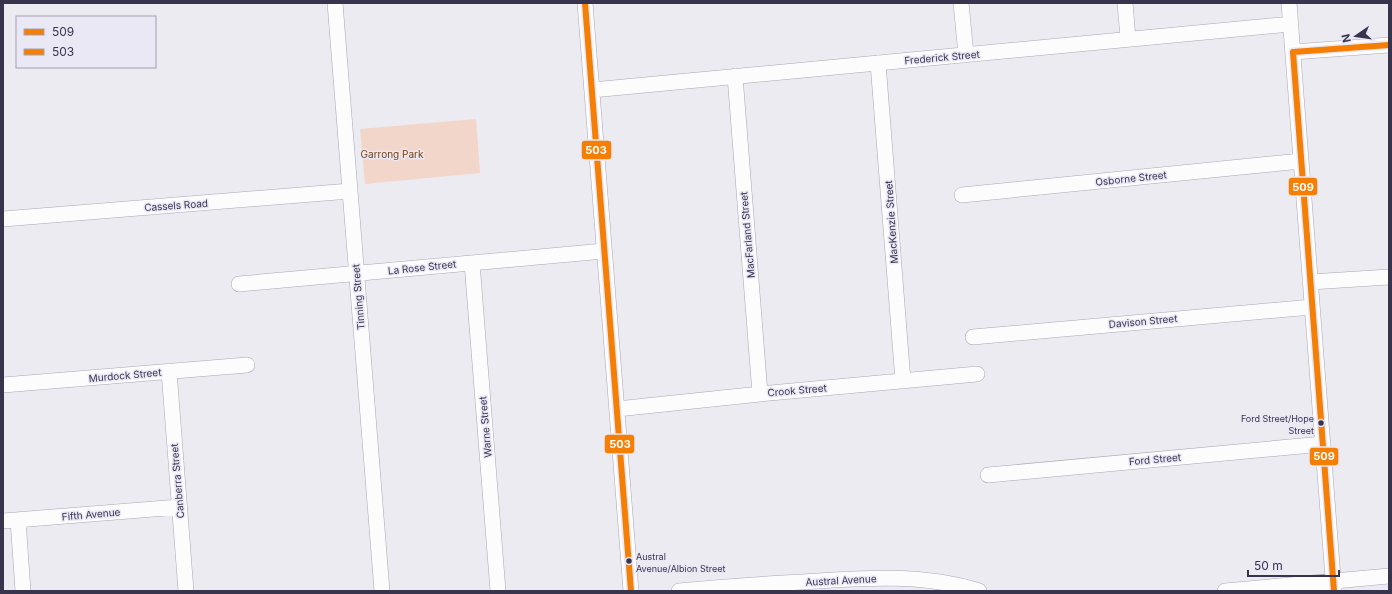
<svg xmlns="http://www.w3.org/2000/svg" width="1392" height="594" font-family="Inter,sans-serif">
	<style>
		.green { fill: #f1d6c9 }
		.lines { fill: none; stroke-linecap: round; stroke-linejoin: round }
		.minor-casing { stroke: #a9a7b5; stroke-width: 16 }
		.minor { stroke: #fcfcfd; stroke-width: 15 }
		.bus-1-casing { stroke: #eae8f5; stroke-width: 9 }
		.bus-2-casing { stroke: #eae8f5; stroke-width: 9 }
		.bus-1 { stroke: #f57e04; stroke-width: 6 }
		.bus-2 { stroke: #f57e04; stroke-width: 6 }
		.bus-dot { fill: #39344e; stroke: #eae8f5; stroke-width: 1.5 }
		.labels { text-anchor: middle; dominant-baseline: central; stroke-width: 3; stroke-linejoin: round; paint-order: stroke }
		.bus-label { font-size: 9px; fill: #39344e; stroke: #eae8f5; text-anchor: end }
		.street-label { font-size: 10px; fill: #39344e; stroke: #eae8f5 }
		.park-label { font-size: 10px; fill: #7d3a00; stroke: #eae8f5 }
		.line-badge { stroke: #eae8f5; stroke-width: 1.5 }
		.badge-label { font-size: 11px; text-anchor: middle; font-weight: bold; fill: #fff }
	</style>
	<rect width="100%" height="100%" fill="#ecebf2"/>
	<path class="green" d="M476,119L480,173L365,184L360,129Z"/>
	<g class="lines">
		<g class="minor-casing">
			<path id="minor" d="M335,3L382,591
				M585,3L631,591
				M961,3L966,55
				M1125,3L1128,38
				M1289,3L1334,591
				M1293,52L1389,45
				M878,63L903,381
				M735,76L760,394
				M592,90L1291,24
				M962,195L1301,161
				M3,219L350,191
				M472,263L498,591
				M1310,282L1389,277
				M239,284L604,251
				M973,337L1312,307
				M169,371L186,591
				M3,385L247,365
				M617,409L760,394L977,374
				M988,475L1323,444
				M18,520L23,591
				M3,521L179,507
				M679,591C720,587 762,584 803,582C862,578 922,573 979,591
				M1225,591L1389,576"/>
		</g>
		<use href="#minor" class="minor"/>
		<g class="bus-1-casing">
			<path id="bus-1" d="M1293,52L1334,591
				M1293,52L1389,45"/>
		</g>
		<g class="bus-2-casing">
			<path id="bus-2" d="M585,3L631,591"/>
		</g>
		<use href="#bus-1" class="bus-1"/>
		<use href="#bus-2" class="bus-2"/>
	</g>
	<g class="bus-dot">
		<circle cx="1321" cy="423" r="3.5"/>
		<circle cx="629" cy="561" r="3.5"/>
	</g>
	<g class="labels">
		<g class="bus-label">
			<text x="1314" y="418">Ford Street/Hope<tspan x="1314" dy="12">Street</tspan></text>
			<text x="636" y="556" text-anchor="start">Austral<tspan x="636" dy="12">Avenue/Albion Street</tspan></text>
		</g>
		<g class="street-label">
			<text transform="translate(942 57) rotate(-5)">Frederick Street</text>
			<text transform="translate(1131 178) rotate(-6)">Osborne Street</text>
			<text transform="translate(176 205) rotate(-4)">Cassels Road</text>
			<text transform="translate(891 222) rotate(-94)">MacKenzie Street</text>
			<text transform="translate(747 235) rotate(-95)">MacFarland Street</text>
			<text transform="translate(422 267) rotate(-6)">La Rose Street</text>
			<text transform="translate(358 297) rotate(-95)">Tinning Street</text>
			<text transform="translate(1143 321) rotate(-5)">Davison Street</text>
			<text transform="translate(125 375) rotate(-5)">Murdock Street</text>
			<text transform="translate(797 390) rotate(-5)">Crook Street</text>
			<text transform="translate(485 427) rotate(-95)">Warne Street</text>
			<text transform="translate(1155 459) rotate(-5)">Ford Street</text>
			<text transform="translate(177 481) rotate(-95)">Canberra Street</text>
			<text transform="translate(91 514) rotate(-5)">Fifth Avenue</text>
			<text transform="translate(841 580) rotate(-3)">Austral Avenue</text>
		</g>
		<g class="park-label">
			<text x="392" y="154">Garrong Park</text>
		</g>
	</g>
	<g class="line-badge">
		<rect x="581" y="140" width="31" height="20" rx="4" fill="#f57e04"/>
		<rect x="1288" y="177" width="30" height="19" rx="4" fill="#f57e04"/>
		<rect x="604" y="434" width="31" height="20" rx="4" fill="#f57e04"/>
		<rect x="1309" y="447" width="30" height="19" rx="4" fill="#f57e04"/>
	</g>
	<g class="badge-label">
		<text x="596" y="154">503</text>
		<text x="1303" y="191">509</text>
		<text x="620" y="448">503</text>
		<text x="1324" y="460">509</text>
	</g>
	<rect width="1392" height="594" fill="none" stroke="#39344e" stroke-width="8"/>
	<rect x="16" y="16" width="140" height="52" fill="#eae8f5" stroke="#a3a0b2"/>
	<rect x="24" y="29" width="20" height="6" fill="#f57e04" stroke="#a3a0b2"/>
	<text x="52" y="36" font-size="12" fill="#39344e">509</text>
	<rect x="24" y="49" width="20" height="6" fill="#f57e04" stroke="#a3a0b2"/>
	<text x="52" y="56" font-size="12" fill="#39344e">503</text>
	<g transform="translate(1356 36) rotate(257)" stroke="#eae8f5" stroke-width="3" paint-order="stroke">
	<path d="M0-3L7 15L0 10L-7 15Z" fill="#39344e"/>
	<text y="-6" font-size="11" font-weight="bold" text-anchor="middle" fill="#39344e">N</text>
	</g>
	<path d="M1248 570v6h91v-6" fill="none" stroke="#39344e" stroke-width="2"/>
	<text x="1254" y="570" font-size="12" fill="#39344e" stroke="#eae8f5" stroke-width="3" paint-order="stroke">50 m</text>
</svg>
